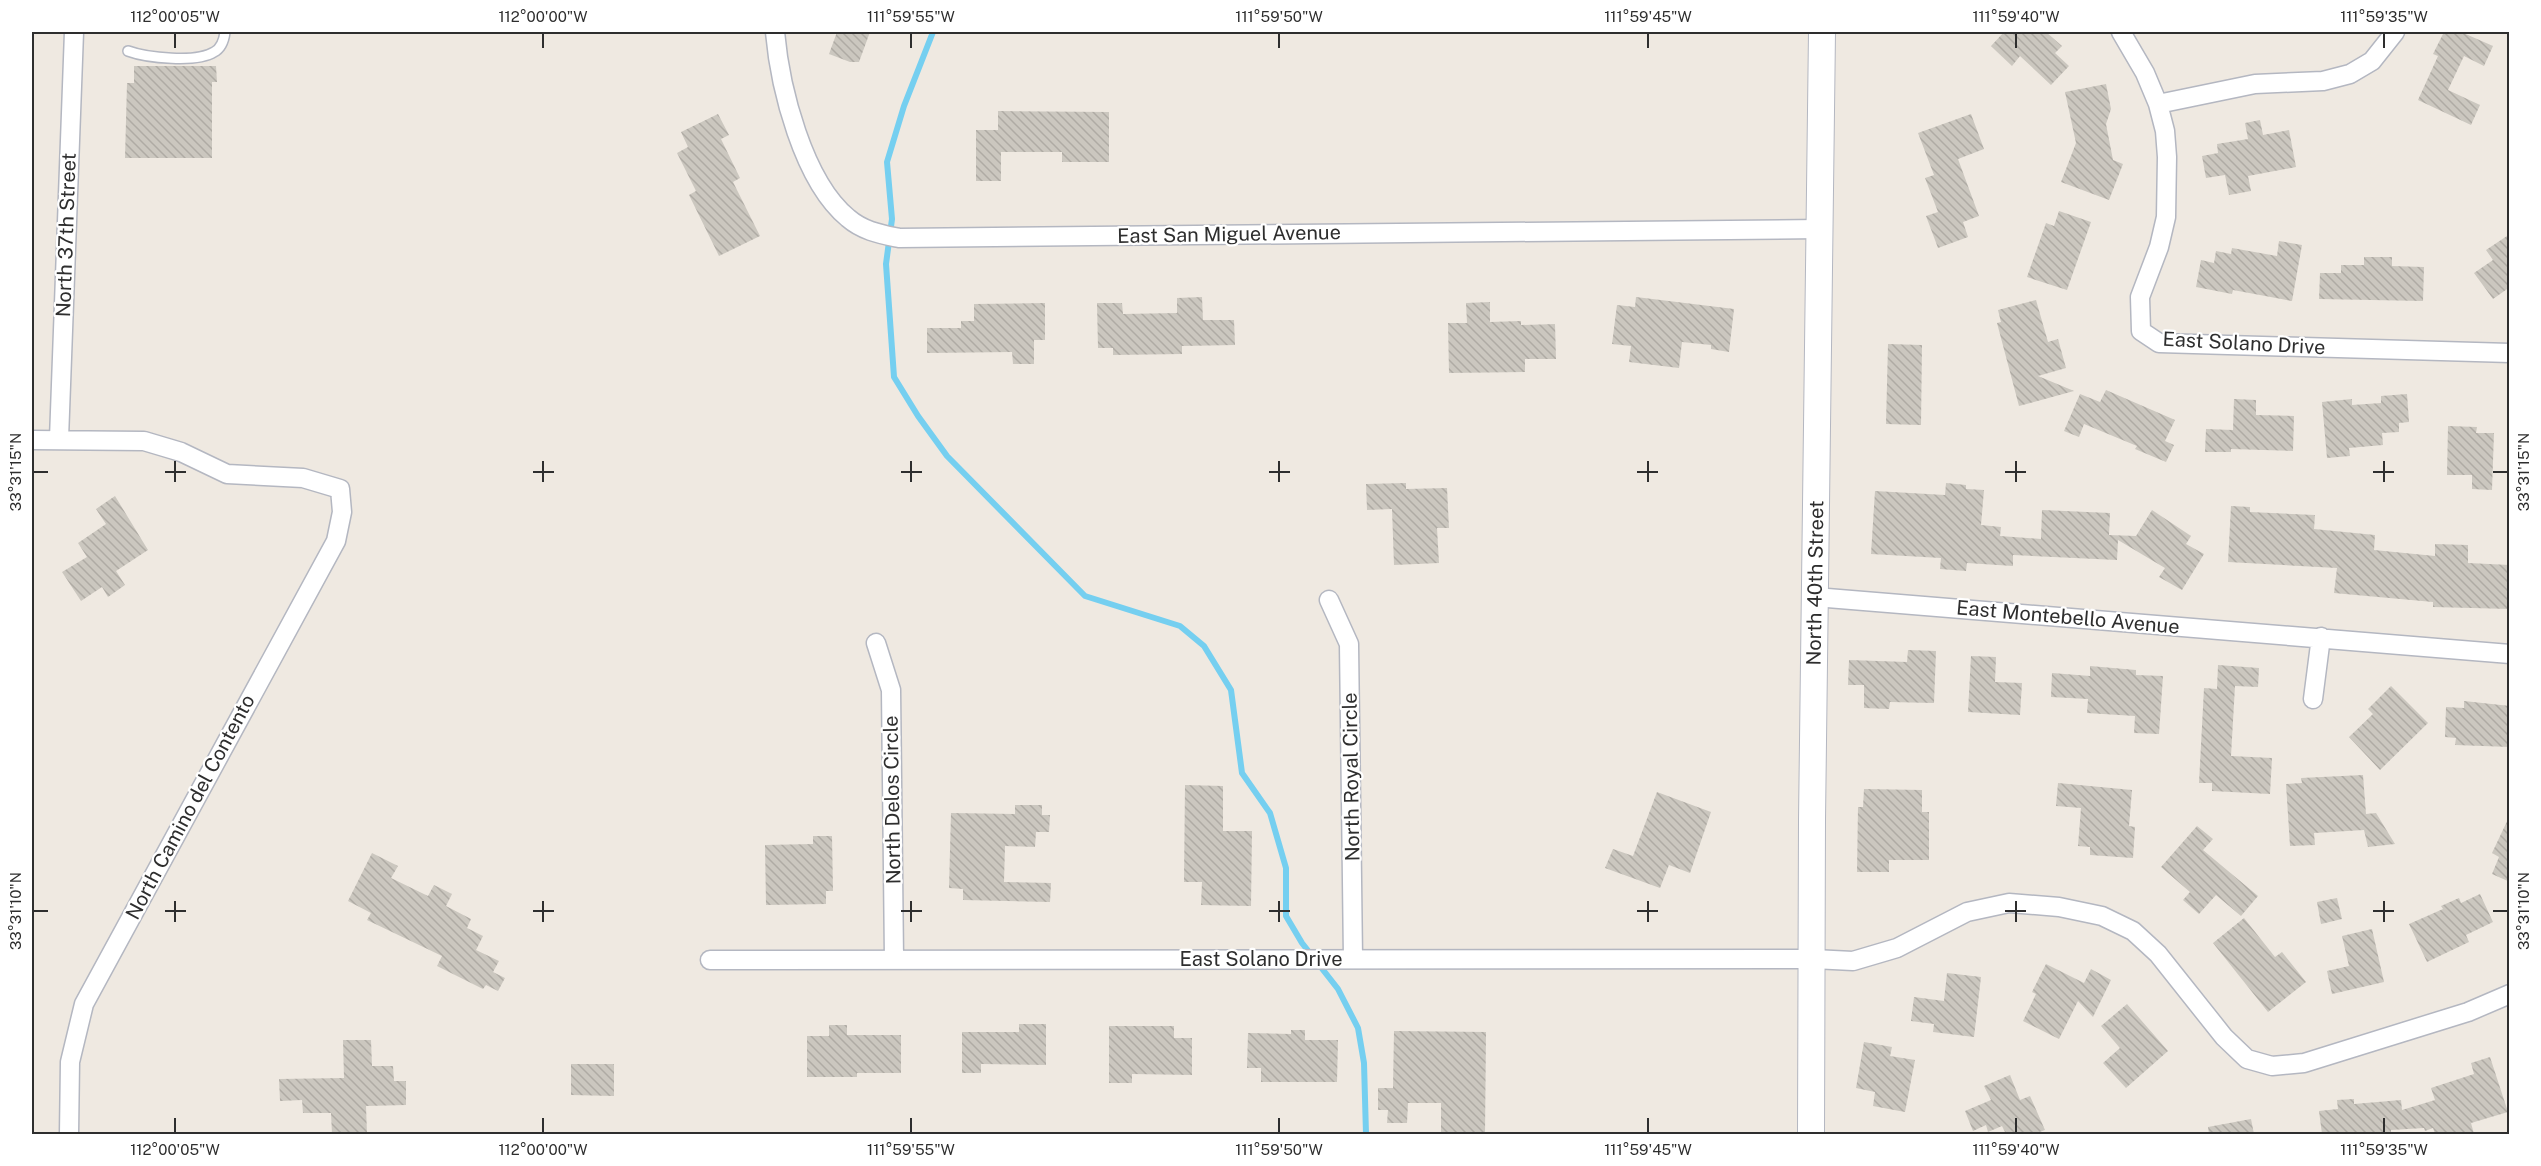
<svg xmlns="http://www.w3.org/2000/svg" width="2541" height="1166" font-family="'Public Sans',sans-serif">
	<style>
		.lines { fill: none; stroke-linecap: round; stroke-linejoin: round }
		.stream { stroke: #75cff0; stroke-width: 6 }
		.building { fill: url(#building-back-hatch) }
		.lane-casing { stroke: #b4b7c1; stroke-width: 12 }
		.street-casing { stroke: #b4b7c1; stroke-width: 21 }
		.secondary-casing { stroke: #b4b7c1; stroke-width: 28 }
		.lane { stroke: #fff; stroke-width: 9 }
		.street { stroke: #fff; stroke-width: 18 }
		.secondary { stroke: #fff; stroke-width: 26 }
		.ticks { fill: none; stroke: #2e2e2e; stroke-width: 2 }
		.labels { text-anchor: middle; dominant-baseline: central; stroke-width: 4.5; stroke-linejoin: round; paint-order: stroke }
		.street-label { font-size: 20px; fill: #2e2e2e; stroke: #fff }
		.neatline { fill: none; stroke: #2e2e2e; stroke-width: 2 }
		.ticks-label { font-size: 15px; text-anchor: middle; fill: #2e2e2e }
	</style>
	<defs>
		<pattern id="building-back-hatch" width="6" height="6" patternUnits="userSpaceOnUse" patternTransform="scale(1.5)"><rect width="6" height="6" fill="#cbc7bf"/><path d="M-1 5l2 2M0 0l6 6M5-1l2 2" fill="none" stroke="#afaba4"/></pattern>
	</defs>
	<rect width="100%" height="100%" fill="#efe9e1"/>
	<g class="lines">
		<path class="stream" d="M933,32L904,106L887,162L892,219L886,264L894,377L918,416L947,456L1085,596L1180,626L1204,646L1231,690L1242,773L1270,813L1286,868V916L1302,943L1338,989L1358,1028L1364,1063L1366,1134"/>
	</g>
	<path class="building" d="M837,32H870L859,62H850L829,54Z
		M2004,32H2046L2062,46L2055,53L2069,66L2051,85L2020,56L2012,66L1991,46Z
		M2444,32H2461L2493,46L2484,66L2464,56L2448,90L2480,105L2471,125L2418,100L2438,56L2433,54Z
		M134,66H216L217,82H212V158H125L127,83H134Z
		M2106,84L2111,109L2106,124L2113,160L2123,164L2109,200L2061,182L2076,143L2065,92Z
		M998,111L1109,112V162H1062V152H1001V181H976V130H998Z
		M718,114L729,135L721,139L740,178L733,182L760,236L719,256L689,195L696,191L677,153L688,147L681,132Z
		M1971,114L1984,149L1958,159L1979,216L1963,222L1968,237L1938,248L1926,216L1938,212L1925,178L1934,175L1918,133Z
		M2260,120L2263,135L2289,130L2296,167L2248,176L2251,191L2229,195L2225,175L2206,178L2202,156L2218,153L2217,144L2248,139L2245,123Z
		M2059,211L2091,222L2067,290L2027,277L2046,223L2054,226Z
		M2510,234V287L2493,299L2474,273L2493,260L2486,250Z
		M2279,241L2302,245L2292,301L2233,290L2232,294L2196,287L2201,260L2214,263L2216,251L2231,254L2232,248L2277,256Z
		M2364,257H2392V266L2424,267L2423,301L2319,299L2320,273H2341V265H2364Z
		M1202,297L1203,320H1234L1235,345L1182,346V354L1113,355V348H1098L1097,303H1122L1123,314L1177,313V298Z
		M1636,297L1734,309L1729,352L1711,349V345L1682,342L1679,368L1629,362L1631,346L1612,344L1617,305L1635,307Z
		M2036,300L2048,342L2058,339L2066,368L2038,376L2074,391L2019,406L1997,323L2001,322L1998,310Z
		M1490,302V322L1521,321V325L1555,324L1556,359H1525V372L1449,373L1448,323H1467L1466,303Z
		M1045,303V340H1034V364H1013L1012,352L927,353V328H961V321H974V304Z
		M1888,344L1922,345L1921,425L1886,424Z
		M2106,390L2175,420L2165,441L2174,445L2166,462L2135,449L2137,446L2084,424L2079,437L2064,431L2080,394L2100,402Z
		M2407,394L2409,422L2399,423V432L2382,433L2383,445L2349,448L2350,456L2327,458L2322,402L2352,399V405L2381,403V396Z
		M2234,399L2256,400V415L2294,416L2293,451L2231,449V452H2205L2206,429L2233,430Z
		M2448,426L2477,427L2476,433H2494L2492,490L2472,489V475H2447Z
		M1406,483V489L1447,488L1449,528H1437L1439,563L1394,565L1392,509L1367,510L1366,484Z
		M1946,483L1966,485V489L1984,490L1981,525L2001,527L2000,536L2041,539L2042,510L2110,513L2109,535L2136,536L2152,510L2191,536L2186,544L2204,554L2182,590L2159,577L2165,568L2118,540L2117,560L2013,555V566L1967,563L1966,571L1940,569L1941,558L1871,554L1875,491L1945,495Z
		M115,496L148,550L116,571L125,585L108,597L102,587L81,601L62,572L87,557L78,543L106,524L96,509Z
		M2231,506L2250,507V512L2315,515L2314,529L2375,535L2374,550L2435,556V544L2468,545V563L2510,565V609L2433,607V602L2334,593L2337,568L2228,562Z
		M1908,650L1936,651L1934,703L1890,702L1889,709L1864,708V685H1848L1849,660L1907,662Z
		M1971,656L1996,657L1995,682L2022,683L2020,715L1968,712Z
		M2218,665L2259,668L2258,687L2235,686L2231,756L2272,758L2270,794L2212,791V783H2199L2204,688L2217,689Z
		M2090,666L2136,670V675L2163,676L2159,734L2134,733L2135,716L2087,713L2088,699L2051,697L2052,673L2090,676Z
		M2391,686L2428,723L2380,770L2349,737L2373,714L2368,709Z
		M2464,701L2510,706V747L2455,745L2456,738L2445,737L2446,707L2464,708Z
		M2363,775L2366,814L2376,813L2395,844L2368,847L2364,830L2314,833L2315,845L2290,846L2286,784L2302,783L2301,778Z
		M2058,783L2132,790L2129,826L2135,827L2133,858L2090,855V847L2078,846L2081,808L2056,806Z
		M1185,785L1223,786V831H1252L1251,906L1201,905L1202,882H1184Z
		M1864,789L1922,790V812H1929V860H1889V872H1857L1858,807H1863Z
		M1657,792L1711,812L1690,873L1669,865L1660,888L1605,868L1613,849L1633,856Z
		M1015,805H1042V815H1050L1049,832H1036L1035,847L1005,846L1004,882L1051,883L1050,902L963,900V889L949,888L951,813L1015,814Z
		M2510,815V882L2492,874L2499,857L2492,853Z
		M2197,826L2213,839L2203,850L2258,896L2241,916L2216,895L2199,914L2183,900L2190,892L2161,867Z
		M813,836H832L833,891H826V904L766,905L765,845L813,844Z
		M372,853L398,866L391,878L428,896L434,885L452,894L446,906L471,919L467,928L483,936L476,950L499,961L493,972L505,978L498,991L486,985L483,989L437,966L442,956L367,920L371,913L348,901Z
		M2480,894L2493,922L2466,935L2469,942L2427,962L2409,924L2443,909L2441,906L2459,898L2461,903Z
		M2337,898L2342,919L2321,924L2317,902Z
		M2244,918L2275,957L2282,952L2306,982L2268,1012L2213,943Z
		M2372,929L2384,982L2332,994L2327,971L2349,966L2342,936Z
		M2046,964L2084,983L2091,969L2111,980L2093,1017L2078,1001L2059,1039L2023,1021L2036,994L2032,992Z
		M1947,973L1981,977L1974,1037L1933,1032L1934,1024L1911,1021L1914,997L1944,1001Z
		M2127,1004L2168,1051L2126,1088L2103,1063L2120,1048L2101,1026Z
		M1019,1024H1046V1065L981,1064V1073H962V1032H1019Z
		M829,1025H847V1035H901V1073H857V1077H807V1036H829Z
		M1109,1026H1174V1038H1192V1075L1132,1074V1083H1109Z
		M1291,1030H1305V1040H1338L1337,1082H1261V1068H1247L1248,1033L1291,1034Z
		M1394,1031L1486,1032L1485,1134H1441V1103H1408L1407,1123H1387L1388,1110H1378V1088H1393Z
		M343,1040H371L372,1066H393L394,1081H406V1105L366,1106L367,1134H332L331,1113H303L302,1100L280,1101L279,1079L344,1078Z
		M1864,1042L1892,1047L1890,1056L1915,1060L1905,1112L1873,1106L1875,1092L1856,1088Z
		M2490,1057L2508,1112L2471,1123L2474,1134H2435L2433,1128L2425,1131L2424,1128L2391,1130V1134H2322L2319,1111L2338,1109L2337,1100L2354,1099V1104L2401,1100L2402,1110L2435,1100L2431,1088L2474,1074L2471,1063Z
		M571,1064H614V1096L571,1095Z
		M2010,1075L2020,1100L2030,1096L2045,1130L2034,1134H2006L2002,1126L1988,1132L1986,1125L1973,1131L1965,1111L1991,1100L1984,1086Z
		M2251,1119L2254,1134H2209L2208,1127Z"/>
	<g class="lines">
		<g class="lane-casing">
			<path id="lane" d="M128,51C147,58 197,63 214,52C222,48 224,40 225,32"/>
		</g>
		<g class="street-casing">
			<path id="street" d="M775,32C780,88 803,181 848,218C863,231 880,234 899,238L1820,229
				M2121,32L2145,73L2158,104L2165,131L2167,157L2166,217L2159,247L2140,297L2141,331L2159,343L2510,353
				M2158,104L2255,84L2323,81L2350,74L2372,61L2395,32
				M59,439L74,32
				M32,440L144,441L181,452L227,474L303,478L340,489L342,512L336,541L84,1004L70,1062L69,1134
				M1815,597L2510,654
				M1329,600L1349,644L1353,959
				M876,643L891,690L894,959
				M2313,699L2321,637
				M710,960L1813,959L1853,961L1897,948L1967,912L2009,903L2059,907L2102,916L2133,931L2158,954L2224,1037L2247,1059L2272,1066L2304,1063L2468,1012L2510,994"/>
		</g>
		<g class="secondary-casing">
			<path id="secondary" d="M1811,1134L1812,820L1822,32"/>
		</g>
		<use href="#lane" class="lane"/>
		<use href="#street" class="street"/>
		<use href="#secondary" class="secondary"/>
	</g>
	<path class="ticks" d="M175,33V48M543,33V48M911,33V48M1279,33V48M1648,33V48M2016,33V48M2384,33V48M175,461V482M543,461V482M911,461V482M1279,461V482M1648,461V482M2016,461V482M2384,461V482M33,472H48M165,472H186M533,472H554M901,472H922M1269,472H1290M1637,472H1658M2005,472H2026M2373,472H2394M2493,472H2508M175,901V922M543,901V922M911,901V922M1279,901V922M1648,901V922M2016,901V922M2384,901V922M33,911H48M165,911H186M533,911H554M901,911H922M1269,911H1290M1637,911H1658M2005,911H2026M2373,911H2394M2493,911H2508M175,1118V1133M543,1118V1133M911,1118V1133M1279,1118V1133M1648,1118V1133M2016,1118V1133M2384,1118V1133"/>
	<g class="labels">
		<g class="street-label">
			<text transform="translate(1229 234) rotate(-1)">East San Miguel Avenue</text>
			<text transform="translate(66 235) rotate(-88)">North 37th Street</text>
			<text transform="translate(2244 343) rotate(3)">East Solano Drive</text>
			<text transform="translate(1815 583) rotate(-89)">North 40th Street</text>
			<text transform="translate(2068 617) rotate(5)">East Montebello Avenue</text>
			<text transform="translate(1351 777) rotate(-91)">North Royal Circle</text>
			<text transform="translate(892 800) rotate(-91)">North Delos Circle</text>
			<text transform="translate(190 807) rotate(-62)">North Camino del Contento</text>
			<text x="1261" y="959">East Solano Drive</text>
		</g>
	</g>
	<rect width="2541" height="1166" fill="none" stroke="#ffffff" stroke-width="66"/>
	<rect x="33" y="33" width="2475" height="1100" class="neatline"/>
	<g class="ticks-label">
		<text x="175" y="22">112°00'05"W</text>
		<text x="543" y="22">112°00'00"W</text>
		<text x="911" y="22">111°59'55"W</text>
		<text x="1279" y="22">111°59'50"W</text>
		<text x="1648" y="22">111°59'45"W</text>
		<text x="2016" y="22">111°59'40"W</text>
		<text x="2384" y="22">111°59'35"W</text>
		<text transform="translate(16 472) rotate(-90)" y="5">33°31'15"N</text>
		<text transform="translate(2524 472) rotate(-90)" y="5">33°31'15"N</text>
		<text transform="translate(16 911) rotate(-90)" y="5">33°31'10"N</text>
		<text transform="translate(2524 911) rotate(-90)" y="5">33°31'10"N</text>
		<text x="175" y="1155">112°00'05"W</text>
		<text x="543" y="1155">112°00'00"W</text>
		<text x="911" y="1155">111°59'55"W</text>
		<text x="1279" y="1155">111°59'50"W</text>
		<text x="1648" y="1155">111°59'45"W</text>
		<text x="2016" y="1155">111°59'40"W</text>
		<text x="2384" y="1155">111°59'35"W</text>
	</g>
</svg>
